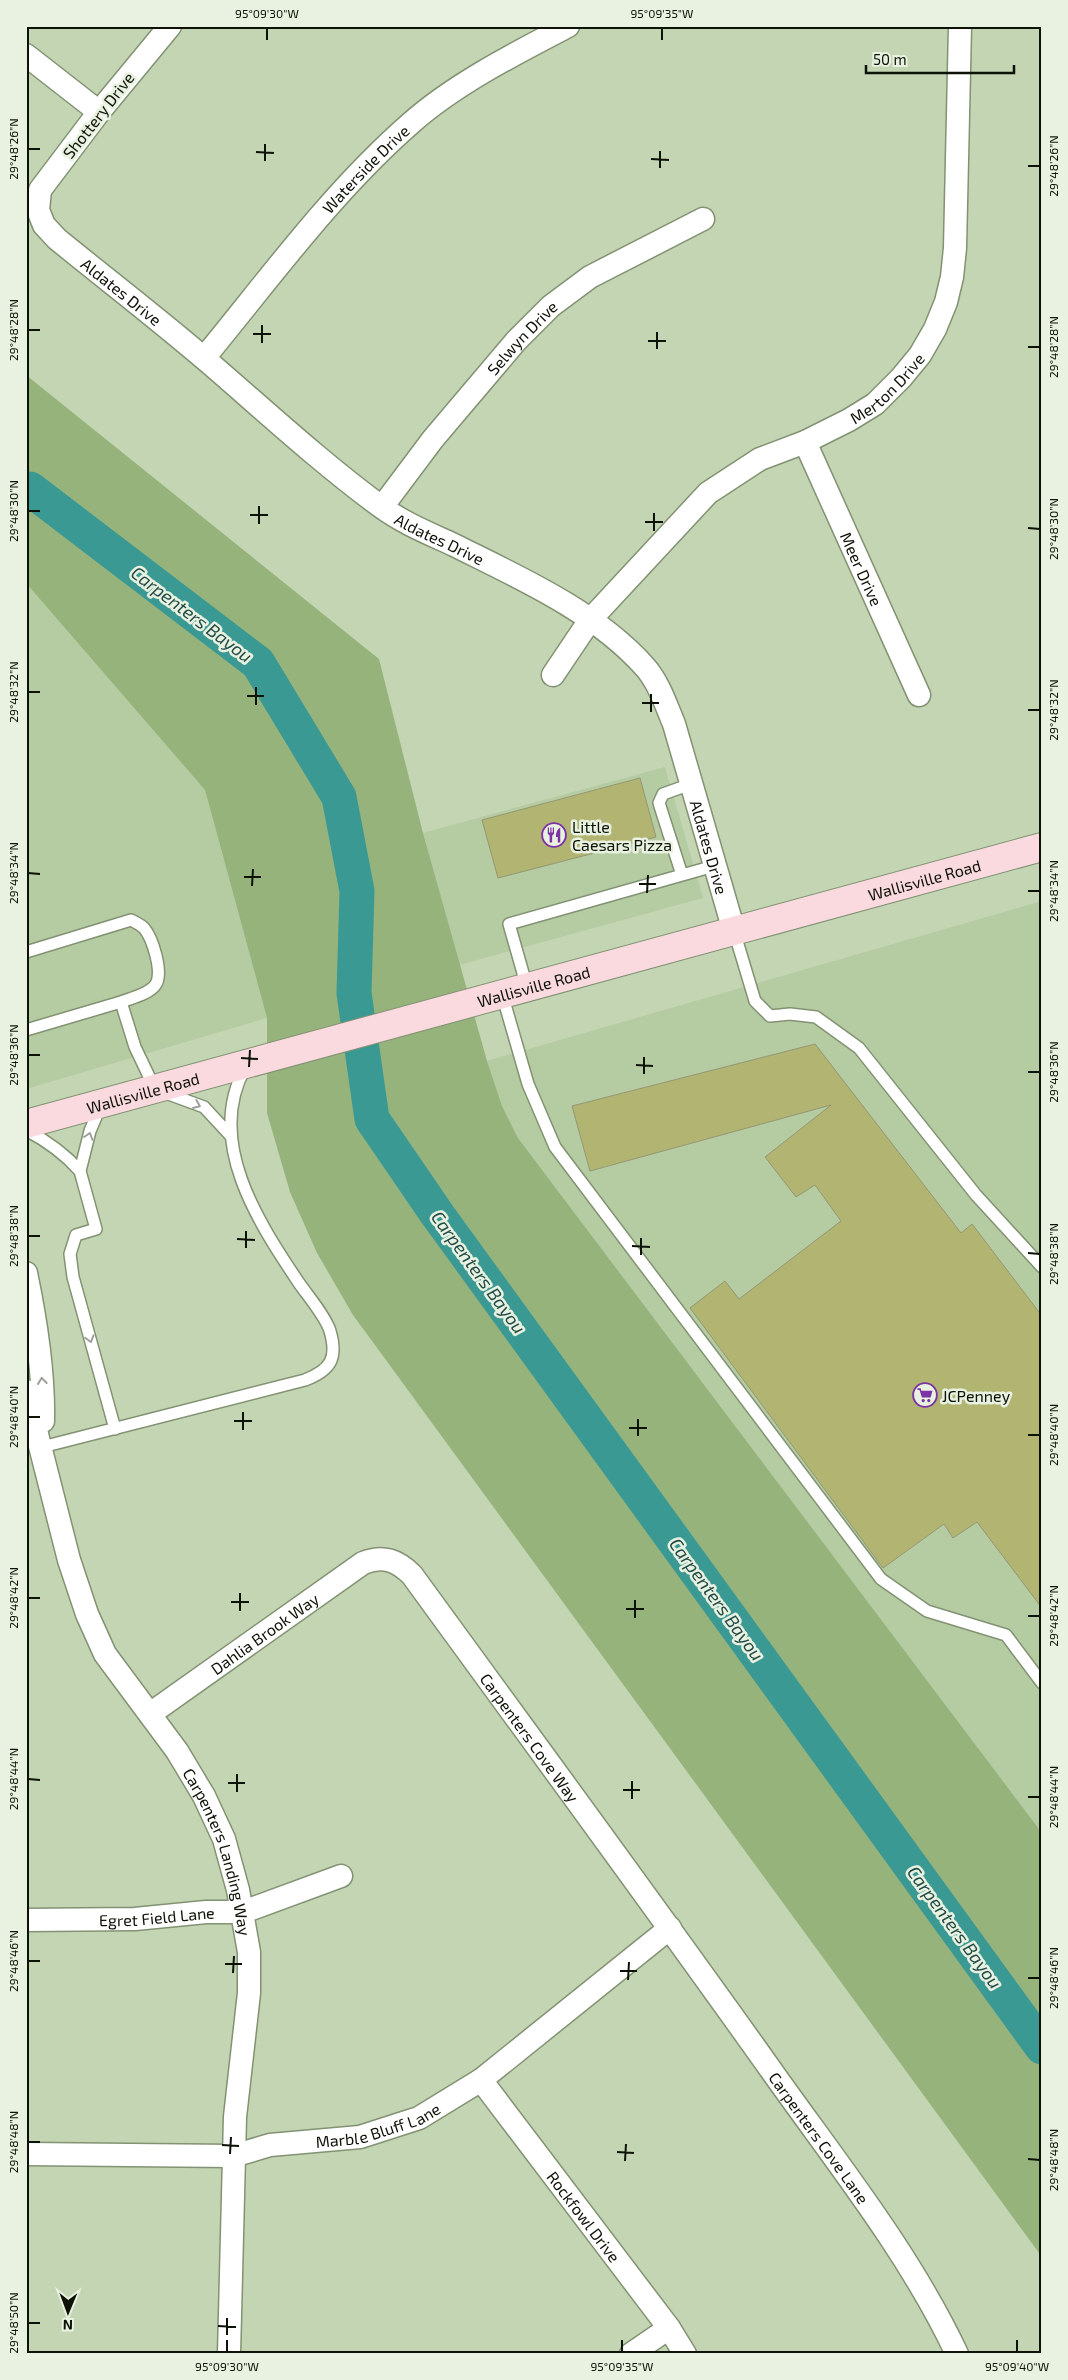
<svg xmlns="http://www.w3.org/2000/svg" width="1068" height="2380" font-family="'Exo 2',sans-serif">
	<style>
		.built { fill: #b5cba2 }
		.green { fill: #97b37c }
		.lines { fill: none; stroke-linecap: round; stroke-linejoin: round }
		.river { stroke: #3b9994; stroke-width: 35 }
		.building { fill: #b2b472; stroke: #959774 }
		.service-casing { stroke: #829273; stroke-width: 14 }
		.minor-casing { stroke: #829273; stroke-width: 25 }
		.secondary-casing { stroke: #829273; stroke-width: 30 }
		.service { stroke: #fff; stroke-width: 11 }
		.minor { stroke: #fff; stroke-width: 22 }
		.secondary { stroke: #fbdadf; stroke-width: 28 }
		.oneway { stroke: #9ea09b }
		.ticks { fill: none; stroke: #0c1206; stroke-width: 2 }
		.labels { text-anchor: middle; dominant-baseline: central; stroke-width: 5; stroke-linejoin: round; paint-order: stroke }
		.street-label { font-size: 16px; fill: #0c1206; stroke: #e9f2e1 }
		.poi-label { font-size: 16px; fill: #0c1206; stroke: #e9f2e1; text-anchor: start }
		.water-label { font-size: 18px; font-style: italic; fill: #204a47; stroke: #e9f2e1 }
		.neatline { fill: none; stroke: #0c1206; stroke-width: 2 }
		.ticks-label { font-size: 12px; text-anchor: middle; fill: #0c1206 }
	</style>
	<rect width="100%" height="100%" fill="#c3d5b3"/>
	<path class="built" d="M26,583L205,790L267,1018L26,1089Z
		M665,767L703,898L459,965L423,833Z
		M1042,901V1833L518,1138L502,1106L487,1061Z"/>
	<path class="green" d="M26,375L379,659L423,833L487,1061L502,1106L518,1138L1042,1833V2257L353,1315L317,1253L290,1192L267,1113V1018L205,790L26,583Z"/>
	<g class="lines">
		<path class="river" d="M26,489H30L258,663L339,797L357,891L354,993L372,1119L437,1214L1042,2047"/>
	</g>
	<path class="building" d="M640,778L656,837L498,878L482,820Z
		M815,1044L961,1233L972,1224L1042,1316V1608L977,1522L953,1538L944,1524L883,1568L690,1308L725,1281L739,1299L841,1221L815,1185L796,1197L765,1157L831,1105L590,1171L572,1106Z"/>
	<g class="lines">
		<g class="service-casing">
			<path id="service" d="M682,875L659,803L663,794L691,784
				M734,931L755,1001L770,1016L790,1014L816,1017L859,1048L976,1195L1042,1267
				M26,952L131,920C135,922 141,925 144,928C153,939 163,972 156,984C150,994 131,998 121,1002
				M527,987L509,924L714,866
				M502,994L528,1084L555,1147L881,1579L927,1611L1006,1635L1042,1683
				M26,1030L121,1002L135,1047L155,1089L204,1107L230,1135
				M101,1105L90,1131L80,1171L96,1229L76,1235L70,1254L73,1277L115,1429
				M26,1130C47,1141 64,1153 80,1171
				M42,1447L305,1380C331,1370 338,1358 330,1331C326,1317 308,1296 299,1283C258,1222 205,1141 245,1068"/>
		</g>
		<g class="minor-casing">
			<g id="minor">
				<path id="s1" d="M170,26L99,112L40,190L38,210L44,225L57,239C106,279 157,318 206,360C263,409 319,461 380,506C403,523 428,533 454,545C520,578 595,611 645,667C659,683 666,705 674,724L734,931"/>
				<path d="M26,55L99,112"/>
				<path id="s2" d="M204,358C270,278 332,192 411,123C455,84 516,53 568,26"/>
				<path id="s3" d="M805,442L919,695"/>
				<path id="s4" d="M382,507L433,439L516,341L551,306L590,277L703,219"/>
				<path id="s5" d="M553,675L590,620L708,493L760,459L805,442L849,420L875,404L901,378L920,355L935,329L946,302L952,277L955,248L960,26"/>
				<path d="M26,1273C36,1321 44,1372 43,1421"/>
				<path id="s6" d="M26,1391L69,1560L87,1614L105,1654L177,1751L204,1796L224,1839L238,1890L249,1952V1993L235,2117L229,2354"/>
				<path id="s7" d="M150,1714L363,1563C383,1555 397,1560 412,1575C532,1740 653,1904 771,2070C836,2162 909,2252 957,2354"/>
				<path id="s8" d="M26,1920L135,1919L206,1912H243L341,1876"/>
				<path id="s9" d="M481,2080L669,2328L685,2354"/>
				<path id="s10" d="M26,2154L233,2156L270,2145L360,2137L419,2118L481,2080L670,1928"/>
				<path d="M631,2354L669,2328"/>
			</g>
		</g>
		<g class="secondary-casing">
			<g id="secondary">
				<path id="s11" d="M26,1124L1042,847"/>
			</g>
		</g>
		<use href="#service" class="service"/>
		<use href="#minor" class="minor"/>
		<use href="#secondary" class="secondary"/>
	</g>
	<defs><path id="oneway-chevron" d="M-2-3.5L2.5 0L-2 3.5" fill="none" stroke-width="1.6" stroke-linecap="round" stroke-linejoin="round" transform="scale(1.25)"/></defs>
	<g class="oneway">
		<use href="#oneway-chevron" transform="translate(197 1105) rotate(23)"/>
		<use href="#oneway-chevron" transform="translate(89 1136) rotate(-72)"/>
		<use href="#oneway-chevron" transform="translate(90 1339) rotate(74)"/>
		<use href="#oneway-chevron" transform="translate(42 1381) rotate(-97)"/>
	</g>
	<path class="ticks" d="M267,40V28M662,40V28M28,149H40M256,152L274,153M651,159L669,160M265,161V144M1028,166H1040M660,168V151M28,330H40M253,334H271M648,341H666M262,343V325M1028,347H1040M657,349V332M28,511H40M250,515H268M645,522H663M259,524V506M1028,528L1040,529M654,531V513M28,692H40M247,696H264M642,703H659M256,705V687M1028,710H1040M651,712V694M28,873L40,874M244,877H261M639,884H656M252,886L253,869M1028,891H1040M647,893L648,875M28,1055H40M241,1058L258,1059M636,1065L653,1066M249,1067L250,1050M1028,1072H1040M644,1074V1057M28,1236H40M237,1239L255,1240M632,1246L650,1247M246,1248V1231M1028,1253L1040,1254M641,1255V1238M28,1417H40M234,1421H252M629,1428H647M243,1430V1412M1028,1435H1040M638,1436V1419M28,1598H40M231,1602H249M626,1609H644M240,1611V1593M1028,1616H1040M635,1618V1600M28,1779L40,1780M228,1783H245M623,1790H640M237,1792V1774M1028,1797H1040M632,1799V1781M28,1961H40M225,1964H242M620,1971H637M233,1973L234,1956M1028,1978H1040M628,1980L629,1962M28,2142H40M222,2145L239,2146M617,2152L634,2153M230,2154L231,2137M1028,2159L1040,2160M625,2161L626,2144M28,2323H40M218,2326L236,2327M227,2335V2318M227,2352V2340M622,2352V2340M1017,2352V2340"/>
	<defs>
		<g id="restaurant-ring" transform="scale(1.25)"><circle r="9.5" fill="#e9f2e1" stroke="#7c33a6" stroke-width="1.5"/><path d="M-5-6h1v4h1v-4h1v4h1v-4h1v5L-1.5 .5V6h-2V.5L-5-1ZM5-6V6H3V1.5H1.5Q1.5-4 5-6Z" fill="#7c33a6"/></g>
		<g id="supermarket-ring" transform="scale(1.25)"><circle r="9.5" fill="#e9f2e1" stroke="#7c33a6" stroke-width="1.5"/><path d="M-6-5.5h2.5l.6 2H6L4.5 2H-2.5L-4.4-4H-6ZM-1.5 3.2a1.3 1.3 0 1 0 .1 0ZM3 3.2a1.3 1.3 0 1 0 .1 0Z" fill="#7c33a6"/></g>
	</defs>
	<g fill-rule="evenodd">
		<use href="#restaurant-ring" x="554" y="835"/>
		<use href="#supermarket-ring" x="925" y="1395"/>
	</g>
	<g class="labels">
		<g class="street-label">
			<text transform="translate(98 115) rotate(-52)">Shottery Drive</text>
			<text stroke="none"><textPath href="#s2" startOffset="249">Waterside Drive</textPath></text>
			<text stroke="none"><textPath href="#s1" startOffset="348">Aldates Drive</textPath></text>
			<text stroke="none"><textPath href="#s4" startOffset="220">Selwyn Drive</textPath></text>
			<text stroke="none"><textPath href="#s5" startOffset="449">Merton Drive</textPath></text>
			<text stroke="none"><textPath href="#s1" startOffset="752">Aldates Drive</textPath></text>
			<text stroke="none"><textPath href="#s3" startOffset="139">Meer Drive</textPath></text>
			<text stroke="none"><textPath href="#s1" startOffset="1188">Aldates Drive</textPath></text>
			<text stroke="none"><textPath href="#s11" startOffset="931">Wallisville Road</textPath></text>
			<text stroke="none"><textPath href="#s11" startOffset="526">Wallisville Road</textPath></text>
			<text stroke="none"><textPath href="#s11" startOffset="121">Wallisville Road</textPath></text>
			<text stroke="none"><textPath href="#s7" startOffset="140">Dahlia Brook Way</textPath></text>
			<text stroke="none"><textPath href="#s7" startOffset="516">Carpenters Cove Way</textPath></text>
			<text stroke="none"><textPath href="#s6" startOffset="506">Carpenters Landing Way</textPath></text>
			<text stroke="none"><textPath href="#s8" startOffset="131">Egret Field Lane</textPath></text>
			<text stroke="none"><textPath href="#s10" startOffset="356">Marble Bluff Lane</textPath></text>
			<text stroke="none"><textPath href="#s7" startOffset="1010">Carpenters Cove Lane</textPath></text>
			<text stroke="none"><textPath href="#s9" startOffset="171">Rockfowl Drive</textPath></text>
		</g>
		<g class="poi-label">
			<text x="572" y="826">Little<tspan x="572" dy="18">Caesars Pizza</tspan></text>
			<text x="942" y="1395">JCPenney</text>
		</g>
		<g class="water-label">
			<text transform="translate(192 614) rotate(37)">Carpenters Bayou</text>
			<text transform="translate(479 1272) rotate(54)">Carpenters Bayou</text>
			<text transform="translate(717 1599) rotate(54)">Carpenters Bayou</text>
			<text transform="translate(955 1927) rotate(54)">Carpenters Bayou</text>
		</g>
	</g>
	<rect width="1068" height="2380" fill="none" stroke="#e9f2e1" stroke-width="55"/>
	<g transform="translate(68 2312) rotate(181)" stroke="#e9f2e1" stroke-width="4" paint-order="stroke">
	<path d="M0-4L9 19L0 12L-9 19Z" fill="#0c1206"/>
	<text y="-8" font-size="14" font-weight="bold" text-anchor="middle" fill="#0c1206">N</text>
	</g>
	<path d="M866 65v8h148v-8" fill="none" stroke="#0c1206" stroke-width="2.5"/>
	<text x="873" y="65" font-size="15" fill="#0c1206" stroke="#e9f2e1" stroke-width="4" paint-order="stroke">50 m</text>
	<rect x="28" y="28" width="1012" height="2324" class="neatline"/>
	<g class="ticks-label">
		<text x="267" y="18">95°09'30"W</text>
		<text x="662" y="18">95°09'35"W</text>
		<text transform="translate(14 149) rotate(-90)" y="4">29°48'26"N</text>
		<text transform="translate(1054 166) rotate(-90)" y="4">29°48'26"N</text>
		<text transform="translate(14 330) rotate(-90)" y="4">29°48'28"N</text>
		<text transform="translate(1054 347) rotate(-90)" y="4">29°48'28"N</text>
		<text transform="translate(14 511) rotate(-90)" y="4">29°48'30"N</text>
		<text transform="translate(1054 529) rotate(-90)" y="4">29°48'30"N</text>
		<text transform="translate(14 692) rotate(-90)" y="4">29°48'32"N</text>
		<text transform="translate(1054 710) rotate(-90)" y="4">29°48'32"N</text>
		<text transform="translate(14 873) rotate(-90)" y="4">29°48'34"N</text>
		<text transform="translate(1054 891) rotate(-90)" y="4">29°48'34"N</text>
		<text transform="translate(14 1055) rotate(-90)" y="4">29°48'36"N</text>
		<text transform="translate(1054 1072) rotate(-90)" y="4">29°48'36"N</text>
		<text transform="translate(14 1236) rotate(-90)" y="4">29°48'38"N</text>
		<text transform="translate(1054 1254) rotate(-90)" y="4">29°48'38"N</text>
		<text transform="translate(14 1417) rotate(-90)" y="4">29°48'40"N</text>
		<text transform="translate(1054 1435) rotate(-90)" y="4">29°48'40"N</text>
		<text transform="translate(14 1598) rotate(-90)" y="4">29°48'42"N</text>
		<text transform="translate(1054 1616) rotate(-90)" y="4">29°48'42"N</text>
		<text transform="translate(14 1779) rotate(-90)" y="4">29°48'44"N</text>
		<text transform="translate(1054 1797) rotate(-90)" y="4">29°48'44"N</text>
		<text transform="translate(14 1961) rotate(-90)" y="4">29°48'46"N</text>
		<text transform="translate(1054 1978) rotate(-90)" y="4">29°48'46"N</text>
		<text transform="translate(14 2142) rotate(-90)" y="4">29°48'48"N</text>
		<text transform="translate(1054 2160) rotate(-90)" y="4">29°48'48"N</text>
		<text transform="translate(14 2323) rotate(-90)" y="4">29°48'50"N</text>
		<text x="227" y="2371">95°09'30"W</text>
		<text x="622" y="2371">95°09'35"W</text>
		<text x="1017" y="2371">95°09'40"W</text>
	</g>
</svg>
